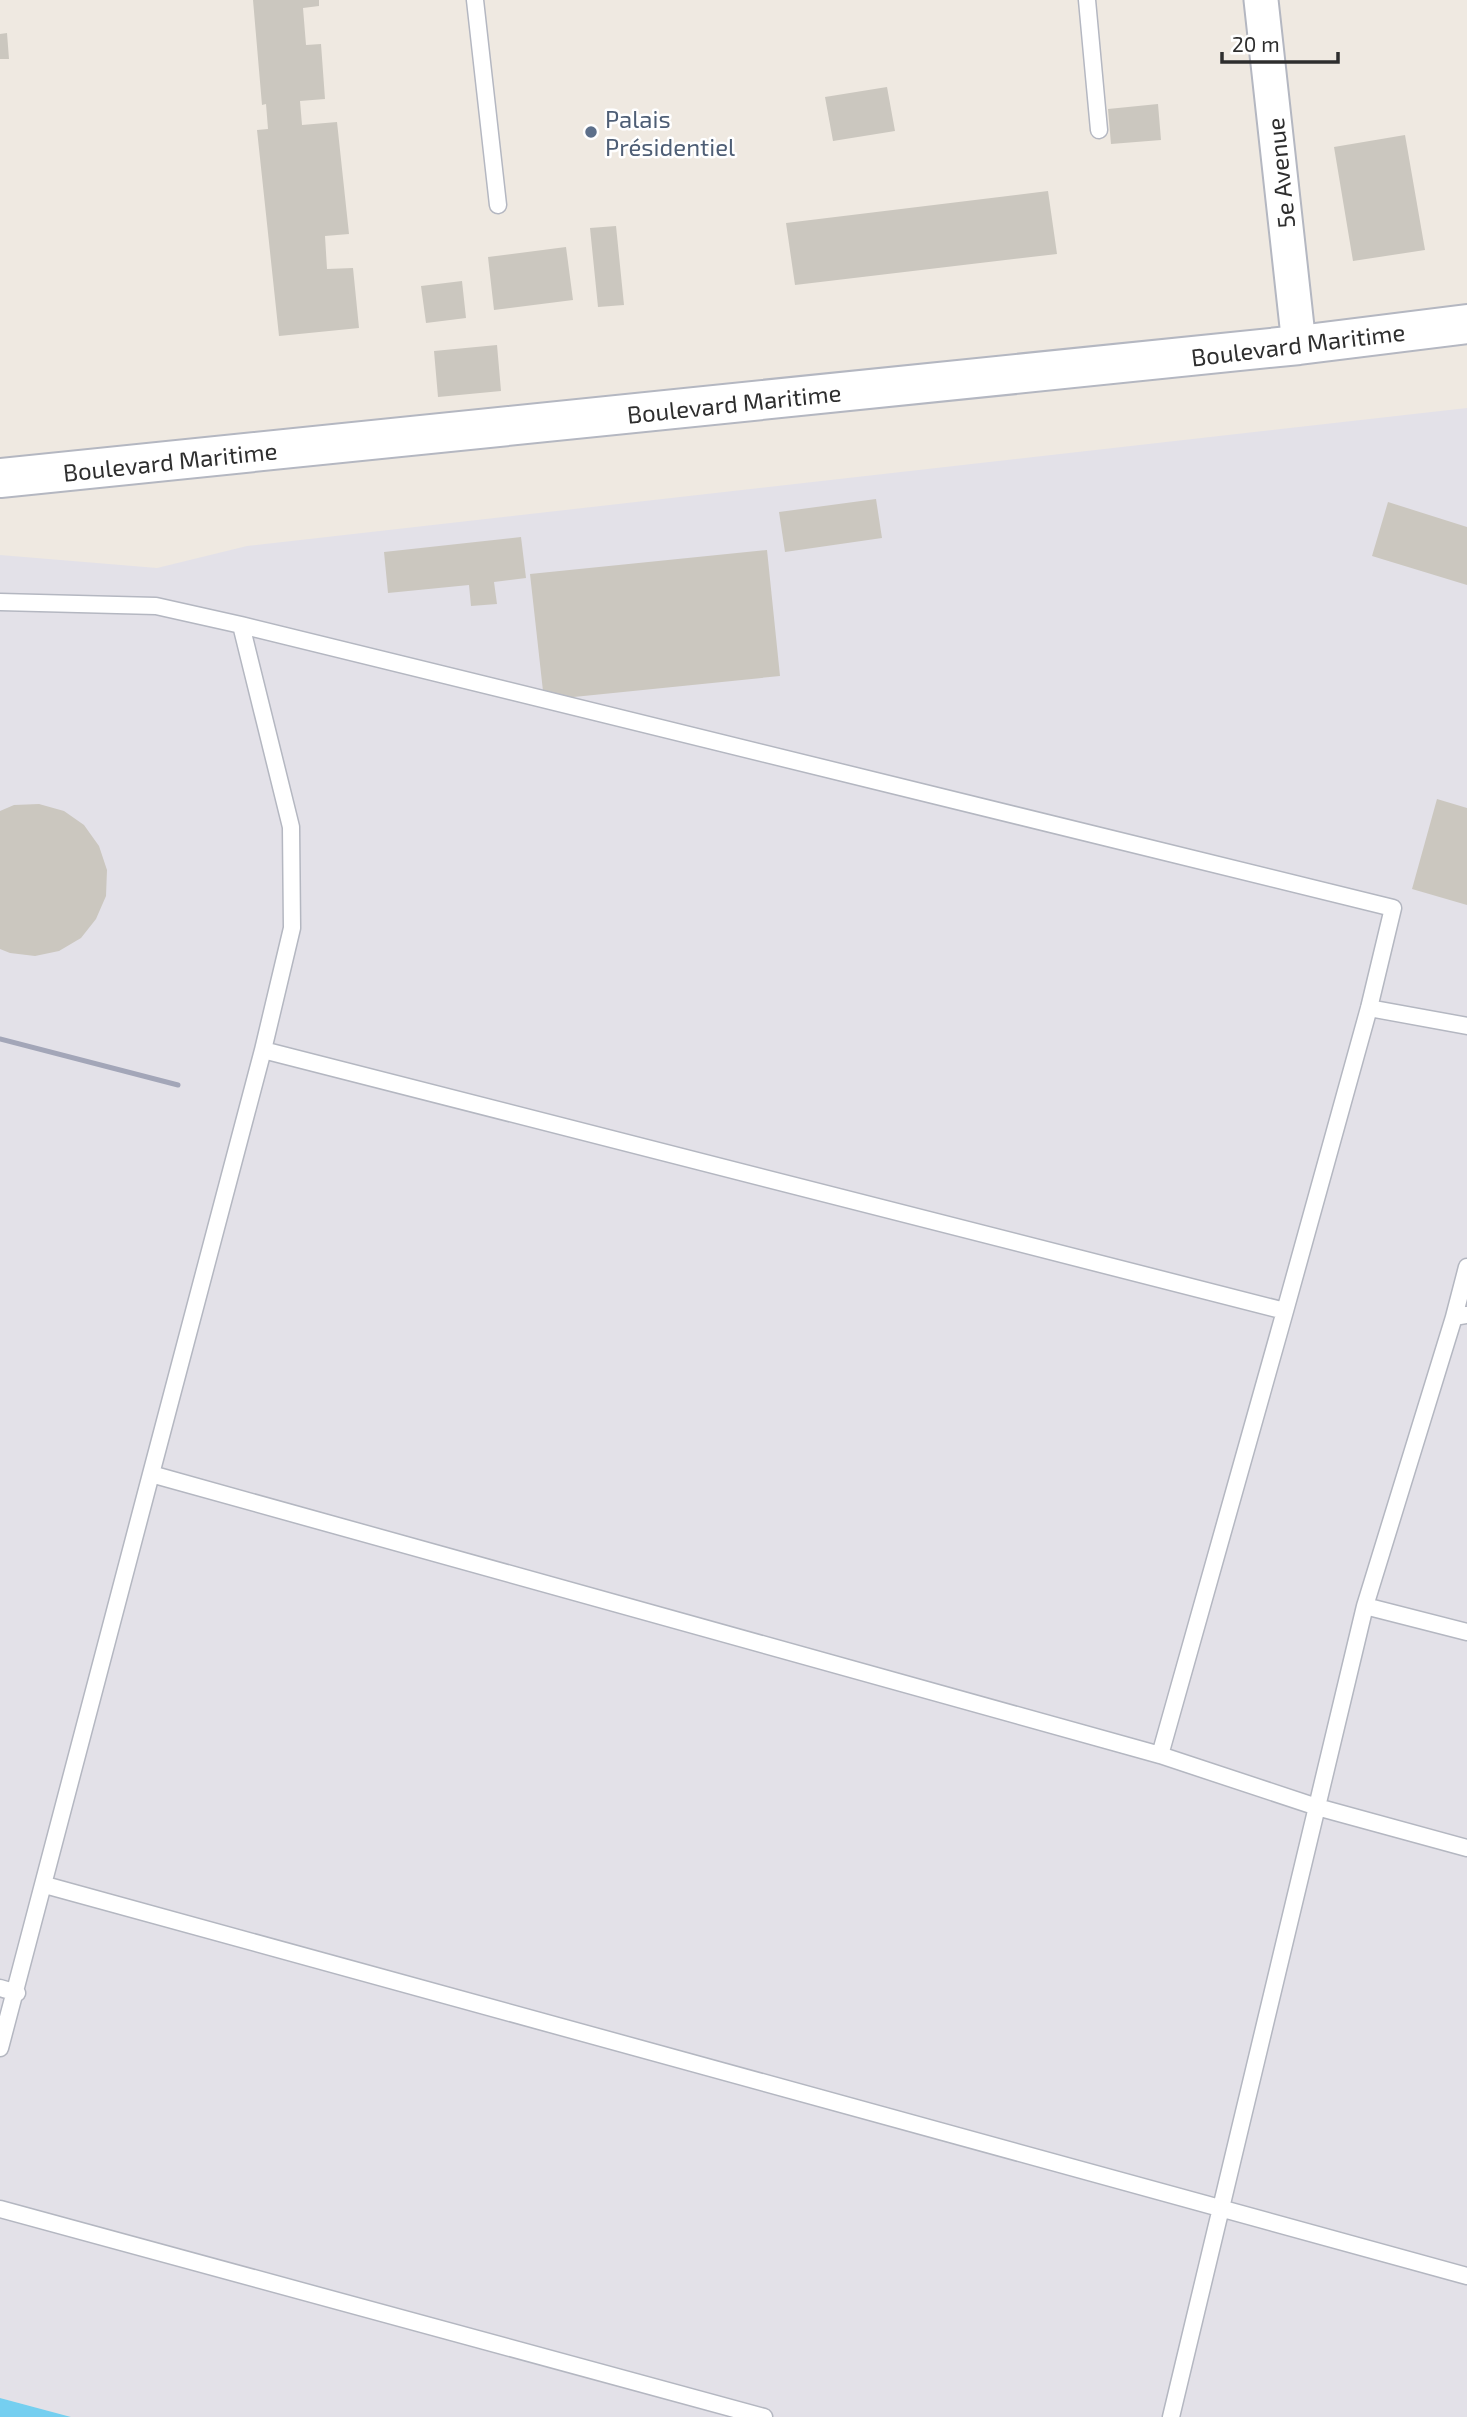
<svg xmlns="http://www.w3.org/2000/svg" width="1467" height="2417" font-family="'Exo 2',sans-serif">
	<style>
		.industrial { fill: #e3e1e8 }
		.water { fill: #75cff0 }
		.building { fill: #cbc7bf }
		.lines { fill: none; stroke-linecap: round; stroke-linejoin: round }
		.lane-casing { stroke: #b4b7c1; stroke-width: 19 }
		.street-casing { stroke: #b4b7c1; stroke-width: 37 }
		.secondary-casing { stroke: #b4b7c1; stroke-width: 42 }
		.lane { stroke: #fff; stroke-width: 16 }
		.street { stroke: #fff; stroke-width: 33 }
		.secondary { stroke: #fff; stroke-width: 38 }
		.rail { stroke: #a3a6b8; stroke-width: 5 }
		.service-dot { fill: #5c6f8a; stroke: #fff; stroke-width: 2.5 }
		.labels { text-anchor: middle; dominant-baseline: central; stroke-width: 5; stroke-linejoin: round; paint-order: stroke }
		.service-label { font-size: 24px; fill: #4e5e75; stroke: #fff; text-anchor: start }
		.street-label { font-size: 24px; fill: #2e2e2e; stroke: #fff }
	</style>
	<rect width="100%" height="100%" fill="#efe9e1"/>
	<path class="industrial" d="M1467,408V2417H71L0,2398V555L157,568L247,546Z"/>
	<path class="water" d="M0,2398L71,2417H0Z"/>
	<path class="building" d="M253,0H319V6L303,8L306,45L321,44L325,99L300,101L302,125L337,122L349,234L325,236L327,269L353,268L359,328L279,336L257,130L268,129L266,104L262,105Z
		M7,33L9,59H0V34Z
		M887,87L895,131L833,141L825,97Z
		M1158,104L1161,140L1111,144L1108,109Z
		M1405,135L1425,250L1353,261L1334,147Z
		M1048,191L1057,254L795,285L786,223Z
		M616,226L624,305L598,307L590,228Z
		M566,247L573,300L494,310L488,257Z
		M462,281L466,318L426,323L421,286Z
		M497,345L501,391L438,397L434,351Z
		M876,499L882,538L785,552L779,512Z
		M1388,502L1467,527V585L1372,556Z
		M521,537L526,578L494,582L497,604L471,606L469,585L388,593L384,552Z
		M767,550L780,676L544,700L530,574Z
		M1437,799L1467,808V905L1412,889Z
		M39,804L64,811L84,825L99,846L107,870L106,896L96,919L81,938L59,951L35,956L10,953L0,949V811L14,805Z"/>
	<g class="lines">
		<g class="lane-casing">
			<path id="lane" d="M475,0L498,205
				M1087,0L1099,130
				M0,602L156,606L241,625
				M1369,1008L1467,1026
				M263,1050L292,928L291,827L241,625L1393,908L1369,1008L1285,1311
				M1454,1317L1467,1267
				M151,1474L263,1050L1285,1311L1160,1755
				M1365,1606L1454,1317L1467,1315
				M45,1885L1467,2276
				M0,1988L17,1993
				M0,2048L151,1474L1160,1755L1317,1807L1467,1848
				M0,2209L764,2417
				M1171,2417L1365,1606L1467,1632"/>
		</g>
		<g class="street-casing">
			<path id="street" d="M1261,0L1299,345"/>
		</g>
		<g class="secondary-casing">
			<path id="secondary" d="M0,478L1299,345L1467,324"/>
		</g>
		<use href="#lane" class="lane"/>
		<use href="#street" class="street"/>
		<use href="#secondary" class="secondary"/>
		<path class="rail" d="M0,1039L178,1085"/>
	</g>
	<circle class="service-dot" cx="591" cy="132" r="7"/>
	<g class="labels">
		<g class="service-label">
			<text x="605" y="118">Palais<tspan x="605" dy="28">Présidentiel</tspan></text>
		</g>
		<g class="street-label">
			<text transform="translate(1280 173) rotate(-96)">5e Avenue</text>
			<text transform="translate(1298 344) rotate(-7)">Boulevard Maritime</text>
			<text transform="translate(734 403) rotate(-6)">Boulevard Maritime</text>
			<text transform="translate(170 461) rotate(-6)">Boulevard Maritime</text>
		</g>
	</g>
	<path d="M1222 52v10h116v-10" fill="none" stroke="#2e2e2e" stroke-width="3.5"/>
	<text x="1232" y="52" font-size="21" fill="#2e2e2e" stroke="#ffffff" stroke-width="5" paint-order="stroke">20 m</text>
</svg>
